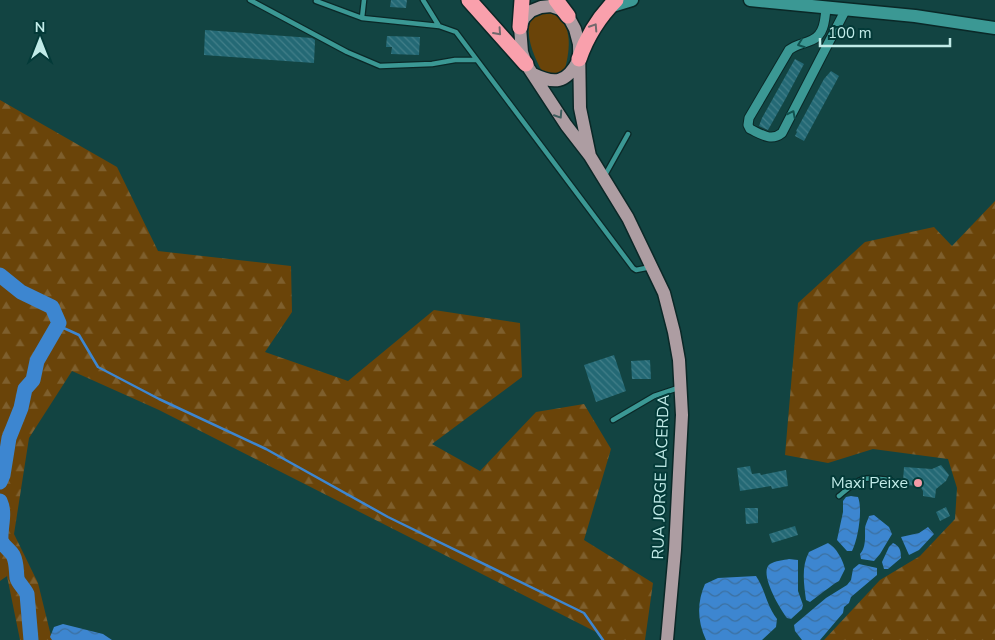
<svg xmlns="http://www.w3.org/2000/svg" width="995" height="640" font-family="'Nunito Sans',sans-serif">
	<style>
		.grass { fill: #6a4409 }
		.forest { fill: url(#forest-firs) }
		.water { fill: url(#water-waves) }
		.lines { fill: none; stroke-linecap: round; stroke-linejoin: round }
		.stream { stroke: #3d86d0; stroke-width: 2.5 }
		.river { stroke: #3d86d0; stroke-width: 15 }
		.building { fill: url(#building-back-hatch) }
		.lane-casing { stroke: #0a2827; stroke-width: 7 }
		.street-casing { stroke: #0a2827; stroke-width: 11 }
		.secondary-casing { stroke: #0a2827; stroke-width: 15 }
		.primary-casing { stroke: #0a2827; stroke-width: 15 }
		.highway-casing { stroke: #0a2827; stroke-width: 18 }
		.lane { stroke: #3b9894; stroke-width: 4.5 }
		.street { stroke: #3b9894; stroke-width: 9 }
		.secondary { stroke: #3b9894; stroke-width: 12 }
		.primary { stroke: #ad9da2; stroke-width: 12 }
		.highway { stroke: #f9a0ac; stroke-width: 15 }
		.oneway { stroke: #72686c }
		.oneway2 { stroke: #11524f }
		.oneway3 { stroke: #3e5d5d }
		.poi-dot { fill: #f49aa6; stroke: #033a38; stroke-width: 2 }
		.labels { text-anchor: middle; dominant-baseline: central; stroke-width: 4; stroke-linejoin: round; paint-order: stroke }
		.street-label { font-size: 16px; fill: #c1ebe8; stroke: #033a38 }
		.poi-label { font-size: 16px; fill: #c1ebe8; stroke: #033a38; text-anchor: end }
	</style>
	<defs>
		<pattern id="forest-firs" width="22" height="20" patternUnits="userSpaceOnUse" patternTransform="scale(1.25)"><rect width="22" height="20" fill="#6a4409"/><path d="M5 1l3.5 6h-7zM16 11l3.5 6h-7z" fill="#7e5f2d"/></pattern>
		<pattern id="water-waves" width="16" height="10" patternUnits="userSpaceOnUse" patternTransform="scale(1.25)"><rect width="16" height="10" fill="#3d86d0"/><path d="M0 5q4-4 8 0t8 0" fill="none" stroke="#3c70a0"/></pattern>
		<pattern id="building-back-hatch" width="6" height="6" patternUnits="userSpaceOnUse" patternTransform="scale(1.25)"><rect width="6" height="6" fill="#246975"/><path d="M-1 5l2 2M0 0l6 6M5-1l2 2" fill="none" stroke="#427f89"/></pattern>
	</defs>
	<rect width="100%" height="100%" fill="#124442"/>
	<path class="grass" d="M545,12C575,17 570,49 565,69L556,74L542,71C533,56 516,16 545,12Z"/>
	<path class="forest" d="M0,100L117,167L158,251L291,266L292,312L265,352L348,381L434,310L520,323L522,377L432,444L480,471L536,412L584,404L611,449L584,540L653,583L645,640H602L596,632L159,410L72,371L29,438L14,534L38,583L52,640H20L7,576L0,581Z
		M995,201V640H824L880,580L920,556L955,519L957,488L948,459L873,449L828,463L785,455L798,303L865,242L934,227L952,246Z"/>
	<path class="water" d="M851,496L858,497C863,509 858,540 852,551H847L837,540L843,512V501L846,497Z
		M874,515L889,527L892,534L880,554L874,561L861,559L860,554C866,547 865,538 865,529C865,525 868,520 869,516Z
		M928,527L934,534L919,550L909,555L901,537L919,533Z
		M828,543C836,547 843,560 845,569L839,581C833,584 817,597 810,602L806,600C804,584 801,567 809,552Z
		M893,543C900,546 901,551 901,558L888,569H884L882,562L889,547Z
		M789,559L798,560V591L803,605L802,609L791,619L787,618C780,609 758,572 770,564C775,561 784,560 789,559Z
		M859,564L877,568V575L851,597L849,603L844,607L843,613L820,640H802L795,631L794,625L826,598L847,585L851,580L853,569Z
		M756,576C765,589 766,604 777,619L776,627L762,640H706C697,621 697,602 705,584L718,578Z
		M63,624L103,634L112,640H52L50,637L54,627Z"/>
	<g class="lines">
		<path class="stream" d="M57,325L79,335L98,367L159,399L266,449L388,517L584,613L603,640"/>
		<path class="river" d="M0,275L21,292L52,307L59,323L37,361L33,380L25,389L21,408L9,438L3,475L0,482
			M0,501C6,514 0,527 1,540C3,546 10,550 13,555C17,563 16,570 17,578C18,583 25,589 27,594L31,640"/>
	</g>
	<path class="building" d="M391,0H407L406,8L390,7Z
		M205,30L312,38L315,40L314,63L204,55Z
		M387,36L420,37L419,55L391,54L392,47H386Z
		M795,59L804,64L786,98L768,130L759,126L762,118Z
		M831,71L839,76L804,141L795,136L797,132L796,131L824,79Z
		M614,355L626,391L596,402L584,365Z
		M650,360L651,379H632L631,361Z
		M941,465L949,475L946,481L936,489L935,498L923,496V491L920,486L905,485V482L903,481L904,467L932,469Z
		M750,466L752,474L760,473L761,475L786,470L788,486L772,489L771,486L740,491L737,468Z
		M946,507L950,516L940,521L936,512Z
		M745,508H758V523L746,524Z
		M795,526L798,535L772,543L769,534Z"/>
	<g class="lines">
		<g class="lane-casing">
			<path id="lane" d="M250,0L347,52L380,66L432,64L455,60H477L633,268L636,270L651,267
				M423,0L439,26
				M316,1L362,18L439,26L456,32L477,60
				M362,18L364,0
				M604,177L628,134
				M613,420L654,396L678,388
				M839,496C863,476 860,477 890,480"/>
		</g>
		<g class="street-casing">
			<path id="street" d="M826,8C825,20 824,35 812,40C804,44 796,44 789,50L749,118L748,125L750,129C761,134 771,142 782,133L846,9"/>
		</g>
		<g class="secondary-casing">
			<path id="secondary" d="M750,0L915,16L995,28
				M609,7L632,0"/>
		</g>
		<g class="primary-casing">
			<path id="primary" d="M533,74C554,84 566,84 578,61
				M590,156L580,108L579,44L575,29L568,16L560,9L551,6L541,7L531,11L524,18L520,27L522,52L526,64L566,125L590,156L628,218L664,293L674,332L679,360L682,415L675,550L667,640"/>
		</g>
		<g class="highway-casing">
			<path id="highway" d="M469,0L526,64
				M556,0L568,16
				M520,27L522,0
				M579,59C587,36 599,17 616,0"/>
		</g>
		<use href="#lane" class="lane"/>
		<use href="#street" class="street"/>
		<use href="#secondary" class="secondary"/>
		<use href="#primary" class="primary"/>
		<use href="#highway" class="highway"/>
	</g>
	<defs><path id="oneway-chevron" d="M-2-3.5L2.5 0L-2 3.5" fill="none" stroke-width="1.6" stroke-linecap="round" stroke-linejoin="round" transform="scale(1.25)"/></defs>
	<g class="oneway">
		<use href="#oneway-chevron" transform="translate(594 27) rotate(-57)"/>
		<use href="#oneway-chevron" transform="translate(498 32) rotate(48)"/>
	</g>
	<g class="oneway2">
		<use href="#oneway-chevron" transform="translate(801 44) rotate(160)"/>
		<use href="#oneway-chevron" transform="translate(792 114) rotate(-63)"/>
	</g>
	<use class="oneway3" href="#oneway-chevron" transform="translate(559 115) rotate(57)"/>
	<circle class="poi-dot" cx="918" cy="483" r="5"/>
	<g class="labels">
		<g class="street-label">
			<text transform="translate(661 477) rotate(-88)">RUA JORGE LACERDA</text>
		</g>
		<g class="poi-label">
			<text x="908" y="483">Maxi Peixe</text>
		</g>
	</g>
	<g transform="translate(40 40)" stroke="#033a38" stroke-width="4" paint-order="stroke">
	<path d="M0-4L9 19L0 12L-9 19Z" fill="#c1ebe8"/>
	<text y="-8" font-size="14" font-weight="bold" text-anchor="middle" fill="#c1ebe8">N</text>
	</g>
	<path d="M820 38v8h130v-8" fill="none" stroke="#c1ebe8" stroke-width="2.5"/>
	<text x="828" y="38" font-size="15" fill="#c1ebe8" stroke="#033a38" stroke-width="4" paint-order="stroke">100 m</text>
</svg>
